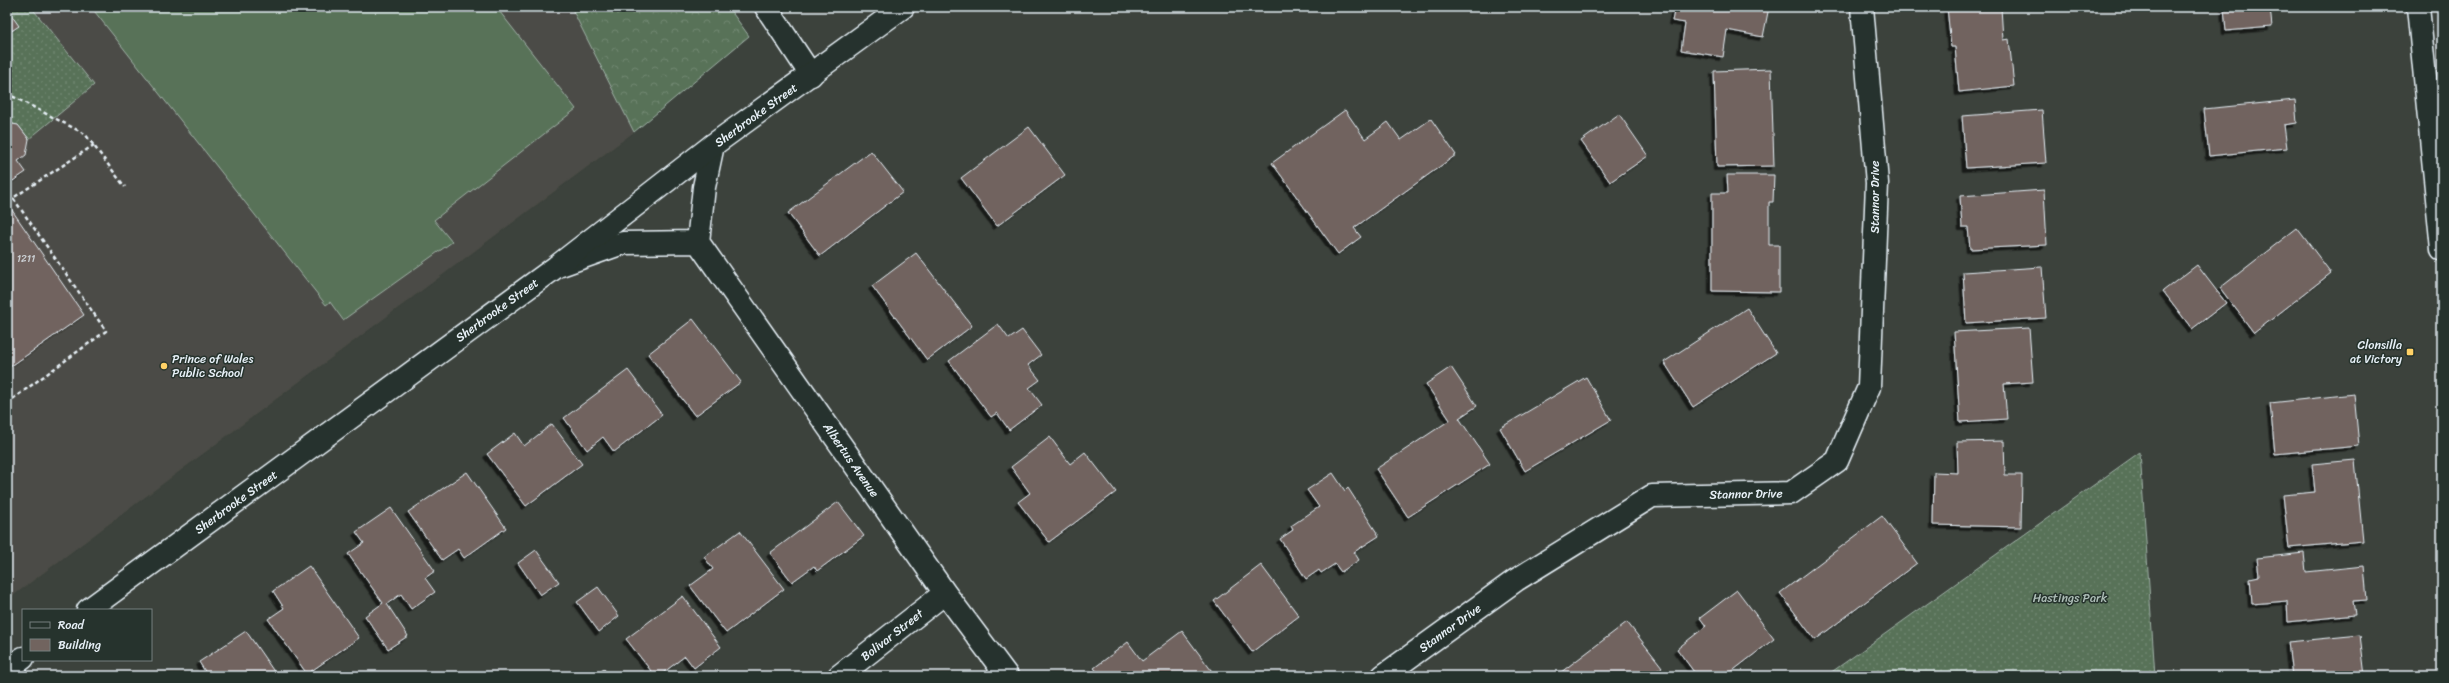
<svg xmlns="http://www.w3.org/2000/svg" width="2449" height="683" font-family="Sriracha,sans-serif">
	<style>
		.built { fill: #4c4c46 }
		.grass { fill: url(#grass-dots); stroke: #a0b2a8 }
		.forest { fill: url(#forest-crowns); stroke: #a0b2a8 }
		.garden { fill: #587258; stroke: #a0b2a8 }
		.building { fill: #71645f; stroke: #e8f1f8; filter: url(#shadow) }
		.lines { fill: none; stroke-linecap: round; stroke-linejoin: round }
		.street-casing { stroke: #e8f1f8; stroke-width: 25 }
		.secondary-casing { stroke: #e8f1f8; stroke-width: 25 }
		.path { stroke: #e8f1f8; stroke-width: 2.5; stroke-dasharray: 4 3; stroke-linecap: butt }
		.street { stroke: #26332d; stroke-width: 22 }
		.secondary { stroke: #26332d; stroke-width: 22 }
		.poi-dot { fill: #ffd166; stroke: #26332d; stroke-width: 1.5 }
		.labels { text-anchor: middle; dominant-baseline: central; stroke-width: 3; stroke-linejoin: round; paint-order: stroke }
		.number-label { font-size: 10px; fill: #caced2 }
		.street-label { font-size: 12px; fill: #e8f1f8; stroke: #26332d }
		.poi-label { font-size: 12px; fill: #e8f1f8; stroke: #26332d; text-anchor: end }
		.park-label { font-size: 12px; fill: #aebeb8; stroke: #26332d }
	</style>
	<defs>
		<pattern id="grass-dots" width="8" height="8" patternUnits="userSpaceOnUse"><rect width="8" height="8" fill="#587258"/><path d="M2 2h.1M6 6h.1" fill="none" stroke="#708771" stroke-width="1.8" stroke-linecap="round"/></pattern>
		<pattern id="forest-crowns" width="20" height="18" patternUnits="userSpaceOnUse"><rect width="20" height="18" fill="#587258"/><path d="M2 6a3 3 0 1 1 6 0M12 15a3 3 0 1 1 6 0" fill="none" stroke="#708771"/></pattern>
		<filter id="shadow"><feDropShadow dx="-3.5" dy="3.5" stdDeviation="0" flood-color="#0009"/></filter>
	</defs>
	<rect width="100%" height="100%" fill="#3c423c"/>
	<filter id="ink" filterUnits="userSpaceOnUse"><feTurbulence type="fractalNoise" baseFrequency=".025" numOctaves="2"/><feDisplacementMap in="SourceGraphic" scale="8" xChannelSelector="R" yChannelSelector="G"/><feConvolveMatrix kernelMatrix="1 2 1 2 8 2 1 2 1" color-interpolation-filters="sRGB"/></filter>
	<g filter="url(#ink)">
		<path class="built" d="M7,7H571L634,132L7,600Z"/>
		<path class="grass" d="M7,7H31L94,85L29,139L18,125L7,123Z
			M2140,452L2155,676H1826Z"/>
		<path class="forest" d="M571,7H728L749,36L634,132Z"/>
		<path class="garden" d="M91,7H496L576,109L434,220L452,242L343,320L330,302L326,305Z"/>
		<path class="building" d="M1675,7H1769L1763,37L1727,30L1723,57L1681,50L1685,23L1672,21Z
			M1947,7H2001L2003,40L2009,39L2014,86L1959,92L1955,47H1951Z
			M2224,7H2270L2272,27L2226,31Z
			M7,9L19,26L7,34Z
			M1771,69L1774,166L1717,167L1714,71Z
			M2295,100L2297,123L2284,125L2287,148L2209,156L2204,109Z
			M1345,110L1365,139L1388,122L1401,140L1431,119L1456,155L1354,228L1361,237L1338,254L1272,163Z
			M2042,110L2046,163L1966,168L1962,116Z
			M1619,114L1648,156L1610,182L1581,141Z
			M7,123L18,125L29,139L26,155L18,161L26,172L7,185Z
			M1029,127L1065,175L997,226L961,178Z
			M871,151L903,192L820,256L788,213Z
			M1727,175H1774L1773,202H1769V245H1779V292L1712,291V193H1728Z
			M2044,190L2047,245L1970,249L1968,227H1962L1960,196Z
			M7,203L84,315L7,369Z
			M2297,228L2331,273L2254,333L2220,288Z
			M916,253L972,326L927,360L872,286Z
			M2197,265L2226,303L2192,329L2163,291Z
			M2042,267L2046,318L1966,323L1963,272Z
			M1747,308L1776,353L1693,407L1664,362Z
			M693,319L741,382L695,416L648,354Z
			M998,324L1009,339L1022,330L1041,355L1028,365L1040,380L1029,388L1042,405L1009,430L997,413L991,417L949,361Z
			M2029,328L2033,382L2004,384L2007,419L1960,422L1954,332Z
			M1451,367L1477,406L1459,418L1490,464L1408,517L1376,469L1450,420L1426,384Z
			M628,370L662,415L614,452L603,437L587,450L564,418Z
			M1586,377L1611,420L1525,471L1500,428Z
			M2354,394L2359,446L2275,454L2270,403Z
			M552,424L582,464L526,506L487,454L515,433L524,446Z
			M1050,437L1070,464L1085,452L1116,492L1049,542L1018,502L1030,493L1011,467Z
			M2004,441L2005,475H2022L2021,527L1933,525L1934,472L1958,473L1957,442Z
			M2355,460L2363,541L2289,548L2283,495L2315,492L2312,464Z
			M467,472L506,528L464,558L458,549L442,560L408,512Z
			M1333,473L1345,491L1348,488L1379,536L1354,552L1359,560L1341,572L1335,564L1321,573L1319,570L1306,579L1280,539L1293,530L1291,526L1319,507L1307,490Z
			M838,502L864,536L817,571L814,566L792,582L770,553Z
			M391,508L435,571L425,578L435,592L411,609L401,594L387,604L408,636L388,649L365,616L383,603L348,554L364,543L356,532Z
			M1882,516L1917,563L1815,640L1780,593Z
			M740,531L784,589L726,633L690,586L713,569L704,557Z
			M536,550L559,582L540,595L518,563Z
			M2304,553L2306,572L2364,566L2367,600L2353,601L2355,615L2288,622L2287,601L2252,604L2250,578L2259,576L2257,558Z
			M1261,565L1299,616L1252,652L1214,601Z
			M309,566L359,638L307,674L268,619L284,608L273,591Z
			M598,587L619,616L599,632L577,602Z
			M1737,590L1774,639L1726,676H1697L1677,649L1706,626L1700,618Z
			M683,596L721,647L694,668L685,656L659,676H655L626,639Z
			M1627,622L1662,667L1650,676H1556Z
			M246,631L275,673L271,676H208L199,662Z
			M1182,631L1214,674L1211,676H1101L1094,668L1128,642L1142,661Z
			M2360,635L2365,676H2292L2288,642Z
			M604,669L610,676H594Z"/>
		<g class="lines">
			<g class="street-casing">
				<path id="street" d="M766,7L811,75
					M713,145L704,187L698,242L945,593L1007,676
					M561,265L623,243L698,242
					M839,676L945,593
					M1383,676L1516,580L1652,496L1791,493L1837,461L1869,387L1877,183L1862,7"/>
			</g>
			<g class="secondary-casing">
				<path id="secondary" d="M2418,7L2442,249
					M88,610L556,267L713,145L903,7
					M7,670L23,658"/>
			</g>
			<path class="path" d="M7,92L12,96L85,134L125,187
				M7,403L106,331L13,198L94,145"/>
			<use href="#street" class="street"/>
			<use href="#secondary" class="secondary"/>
		</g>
	</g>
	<g class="poi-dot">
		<rect x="2406" y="348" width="8" height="8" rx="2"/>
		<circle cx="164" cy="366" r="4"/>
	</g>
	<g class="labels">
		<g class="number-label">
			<text x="26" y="259">1211</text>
		</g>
		<g class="street-label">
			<text transform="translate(756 115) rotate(-36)">Sherbrooke Street</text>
			<text transform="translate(1875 197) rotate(-90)">Stannor Drive</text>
			<text transform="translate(497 310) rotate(-36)">Sherbrooke Street</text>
			<text transform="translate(851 460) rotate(55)">Albertus Avenue</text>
			<text transform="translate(1746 494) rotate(-1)">Stannor Drive</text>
			<text transform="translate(236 502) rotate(-36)">Sherbrooke Street</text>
			<text transform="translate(1450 628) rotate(-36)">Stannor Drive</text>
			<text transform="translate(892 635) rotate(-38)">Bolivar Street</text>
		</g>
		<g class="poi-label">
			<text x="2402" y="345">Clonsilla<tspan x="2402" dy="14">at Victory</tspan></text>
			<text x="172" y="359" text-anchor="start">Prince of Wales<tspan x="172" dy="14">Public School</tspan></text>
		</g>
		<g class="park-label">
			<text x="2070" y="598">Hastings Park</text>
		</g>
	</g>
	<rect width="2449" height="683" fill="none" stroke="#26332d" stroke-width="24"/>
	<rect x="12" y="12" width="2425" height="659" fill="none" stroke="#e8f1f8" stroke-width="1.5" filter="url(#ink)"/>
	<rect x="22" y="609" width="130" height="52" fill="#26332d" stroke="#747f7e"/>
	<rect x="30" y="622" width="20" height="6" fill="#26332d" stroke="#747f7e"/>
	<text x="58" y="629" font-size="12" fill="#e8f1f8">Road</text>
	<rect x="30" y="639" width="20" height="12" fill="#71645f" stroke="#747f7e"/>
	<text x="58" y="649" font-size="12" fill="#e8f1f8">Building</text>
</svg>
